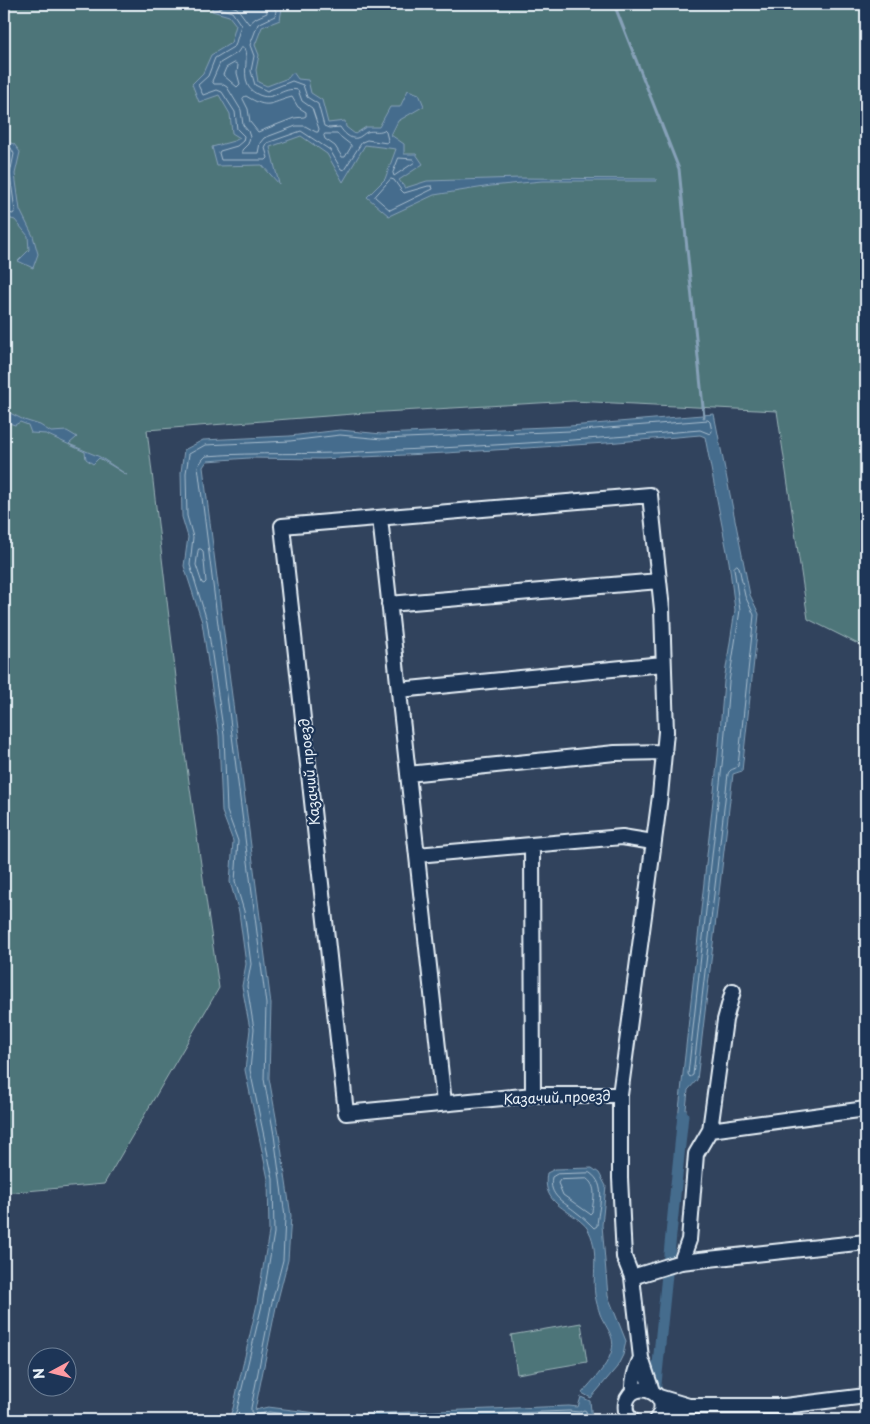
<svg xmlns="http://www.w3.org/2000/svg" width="870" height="1424" font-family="'Playpen Sans',sans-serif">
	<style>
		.green { fill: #4e7579; stroke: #9bb3b8 }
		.water { fill: #456c8d; stroke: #86a1b8 }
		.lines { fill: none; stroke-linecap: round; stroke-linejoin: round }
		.shore { stroke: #a7bccd; stroke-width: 1 }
		.stream { stroke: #86a1b8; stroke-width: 3 }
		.canal { stroke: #456c8d; stroke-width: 11 }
		.minor-casing { stroke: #e8f1f8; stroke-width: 18 }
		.minor { stroke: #1d3557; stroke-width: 14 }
		.labels { text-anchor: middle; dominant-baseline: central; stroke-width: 4.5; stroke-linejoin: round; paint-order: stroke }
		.street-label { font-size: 14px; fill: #e8f1f8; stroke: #1d3557 }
	</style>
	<rect width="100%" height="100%" fill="#31435d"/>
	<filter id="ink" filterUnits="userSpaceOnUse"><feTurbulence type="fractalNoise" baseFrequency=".02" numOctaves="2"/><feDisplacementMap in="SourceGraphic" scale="10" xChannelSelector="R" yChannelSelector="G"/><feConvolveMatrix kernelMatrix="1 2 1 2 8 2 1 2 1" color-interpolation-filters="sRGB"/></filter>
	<g filter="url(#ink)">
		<path class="green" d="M4,4H866V648L808,619L777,411L573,401L366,413L147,430L185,754L219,988L104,1184L4,1193Z
			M581,1323L587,1362L517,1374L511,1335Z"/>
		<path class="water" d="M212,4H273L282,8L280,20L262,27L255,45L259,55L256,70L258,82L267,86L288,78L293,72L298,79L308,80L311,93L322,100L328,123L345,121L346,127L355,134L366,127H379L390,107H400L408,90L419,94L424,106L398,121L391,135L404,144V154H416L423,164L399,180L405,188L427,181L520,178L656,179V181H542L491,186L434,195L389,216L367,197L385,179L396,149L365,145L343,182L327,154L301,136L270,147L279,184L262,165L217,166L212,147L234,141L240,138L232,133L230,114L219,95L199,102L192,84L203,73L211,55L231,43L236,25L229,16L212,11Z
			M4,141L14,144L20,152L15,174L20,210L33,236L38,254L33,268L18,261L29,250L28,236L15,220L4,217L5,180L4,178Z
			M4,410L24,420L40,425L51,432L67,431L77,437L69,444L100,457L127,475L99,458L93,464L86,459L85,452L46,434L31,433L28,425L20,422L15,425L6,422L4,416Z
			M714,414L750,595L759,614L742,771L733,774L697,1080L688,1090L684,1129L677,1128L718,755L724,681L735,610L729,562L705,437L700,435L606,443L446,453L322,459L249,458L207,461L203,467L271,1004L269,1078L279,1134L291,1216L288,1260L276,1307L255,1410L268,1407L333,1415L569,1406L578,1407L581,1397L590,1401L592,1420H222L229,1418L233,1408L257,1304L269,1232L268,1179L245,1070L250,1029L242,986L246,964L239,912L230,882L233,841L222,812L219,736L202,622L184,566L188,537L182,517L181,472L184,450L203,440L290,436L340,430L382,434L570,426Z
			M592,1168L599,1173L606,1186L602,1225L608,1296L626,1341L623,1355L617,1367L591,1398L582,1393C592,1381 606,1368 611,1353C617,1337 605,1327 600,1314C598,1308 596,1301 595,1295C592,1273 600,1248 587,1228C585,1225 581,1222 579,1220C561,1206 542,1200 547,1173L555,1169Z"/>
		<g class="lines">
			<path class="shore" d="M217,4L218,8L232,12L241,25L235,46L215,58L208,76L198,85L203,95L217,90L222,92L235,112L237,129L244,136L243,141L237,146L220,151L219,153L221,160H266L268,158L265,148L267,143L301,131L330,150L341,169L344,170L362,142L367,140L387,143L388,140L386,132L384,130C378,133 373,130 367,132C364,133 361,137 357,138C350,140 343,132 340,127L329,128L324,126L318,104L307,97L303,85L292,81L267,91L255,85L251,71L254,56L250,45L258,24L275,16L276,11L273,7V4
				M226,4L237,8L249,24L256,18L267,13L266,4
				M241,48H244C249,60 243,69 247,83C249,89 252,91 257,94C274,103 282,86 298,90L302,101L312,108L319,129L318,132H316L305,126H296L264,138L260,143L258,153H242V150L248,144L250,137L248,131L243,125L241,110L227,87L222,84H214L212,81L220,63L237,53Z
				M235,63L238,65L237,73L240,84L237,87L223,75L226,68Z
				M244,97L246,96C269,110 269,103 292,97L298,107L306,112V116L304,117L294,118L258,132L250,122L248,109L243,99Z
				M325,134H337L351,145V147L345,157H342L335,146L325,139L324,136Z
				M4,146L11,148L14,154L10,174L15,211L13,214L4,212
				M399,158L413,159L415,162L394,176L393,173Z
				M391,179L394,180L401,190L404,193L428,186H432L433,189L390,210L375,197Z
				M199,549H201L203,551L206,582L204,584L202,583L196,565L198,551Z
				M737,565L739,567L745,596L754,615L738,766C735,770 730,768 728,774L693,1075L690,1077L688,1074L723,756L729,682L740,610L734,568Z
				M590,1173C608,1185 598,1208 597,1226L594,1228C589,1223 583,1217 576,1212C564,1202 548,1196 552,1177L557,1174Z
				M587,1179C598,1187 593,1200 592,1212L590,1214L563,1195L558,1183L560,1180Z
				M233,1420L237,1409L262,1305L274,1233L273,1179L250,1070L254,1029L247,986L251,964L244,911L235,881L238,841L227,811L224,735L207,621L190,565L193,537L187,516L186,473L189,454L205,445L290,441L340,435L382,439L570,431L708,420L710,422L712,431L710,434L700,430C586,440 472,447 358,452C308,455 257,452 206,456L203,459L198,466L266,1004L264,1079L274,1135L285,1217L283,1260L271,1306L251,1408V1412L256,1415L269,1412L333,1420L569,1411L579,1412L584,1410L586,1411L587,1420
				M492,1420L569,1417L579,1418L581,1420"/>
			<path class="stream" d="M614,4L679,169L704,417"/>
			<path class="canal" d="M655,1394L683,1115"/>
			<g class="minor-casing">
				<path id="minor" d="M380,518L444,1103
					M389,604L659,581
					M399,690L663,664
					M408,774L615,753L665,752
					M532,845L533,1095
					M417,855L622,837L653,842
					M620,1095H533L346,1113L282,526L650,495L662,609L666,732L660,796L620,1095V1178L624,1257L632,1277L641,1358L652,1391
					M710,1130L866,1109
					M681,1262L689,1240L696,1154L710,1130L725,1020L733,991
					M632,1277L681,1262L866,1242
					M633,1392C632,1379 636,1369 641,1358
					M659,1397L689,1406L660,1415
					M689,1406H785L866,1396
					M785,1406L787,1420
					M632,1420C626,1416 625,1409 626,1403C632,1376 677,1394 656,1420"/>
			</g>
			<use href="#minor" class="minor"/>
		</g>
	</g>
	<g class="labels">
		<g class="street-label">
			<text transform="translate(309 772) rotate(-96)">Казачий проезд</text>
			<text transform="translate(557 1097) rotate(-2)">Казачий проезд</text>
		</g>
	</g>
	<rect width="870" height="1424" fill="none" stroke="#1d3557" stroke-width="20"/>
	<rect x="10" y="10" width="850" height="1404" fill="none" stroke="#e8f1f8" stroke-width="2" filter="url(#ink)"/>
	<g transform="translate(52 1372) rotate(263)"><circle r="24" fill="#1d3557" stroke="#6e8097"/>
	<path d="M0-4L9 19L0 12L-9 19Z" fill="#ff9aa2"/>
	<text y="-8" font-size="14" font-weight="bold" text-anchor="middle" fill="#e8f1f8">N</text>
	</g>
</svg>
